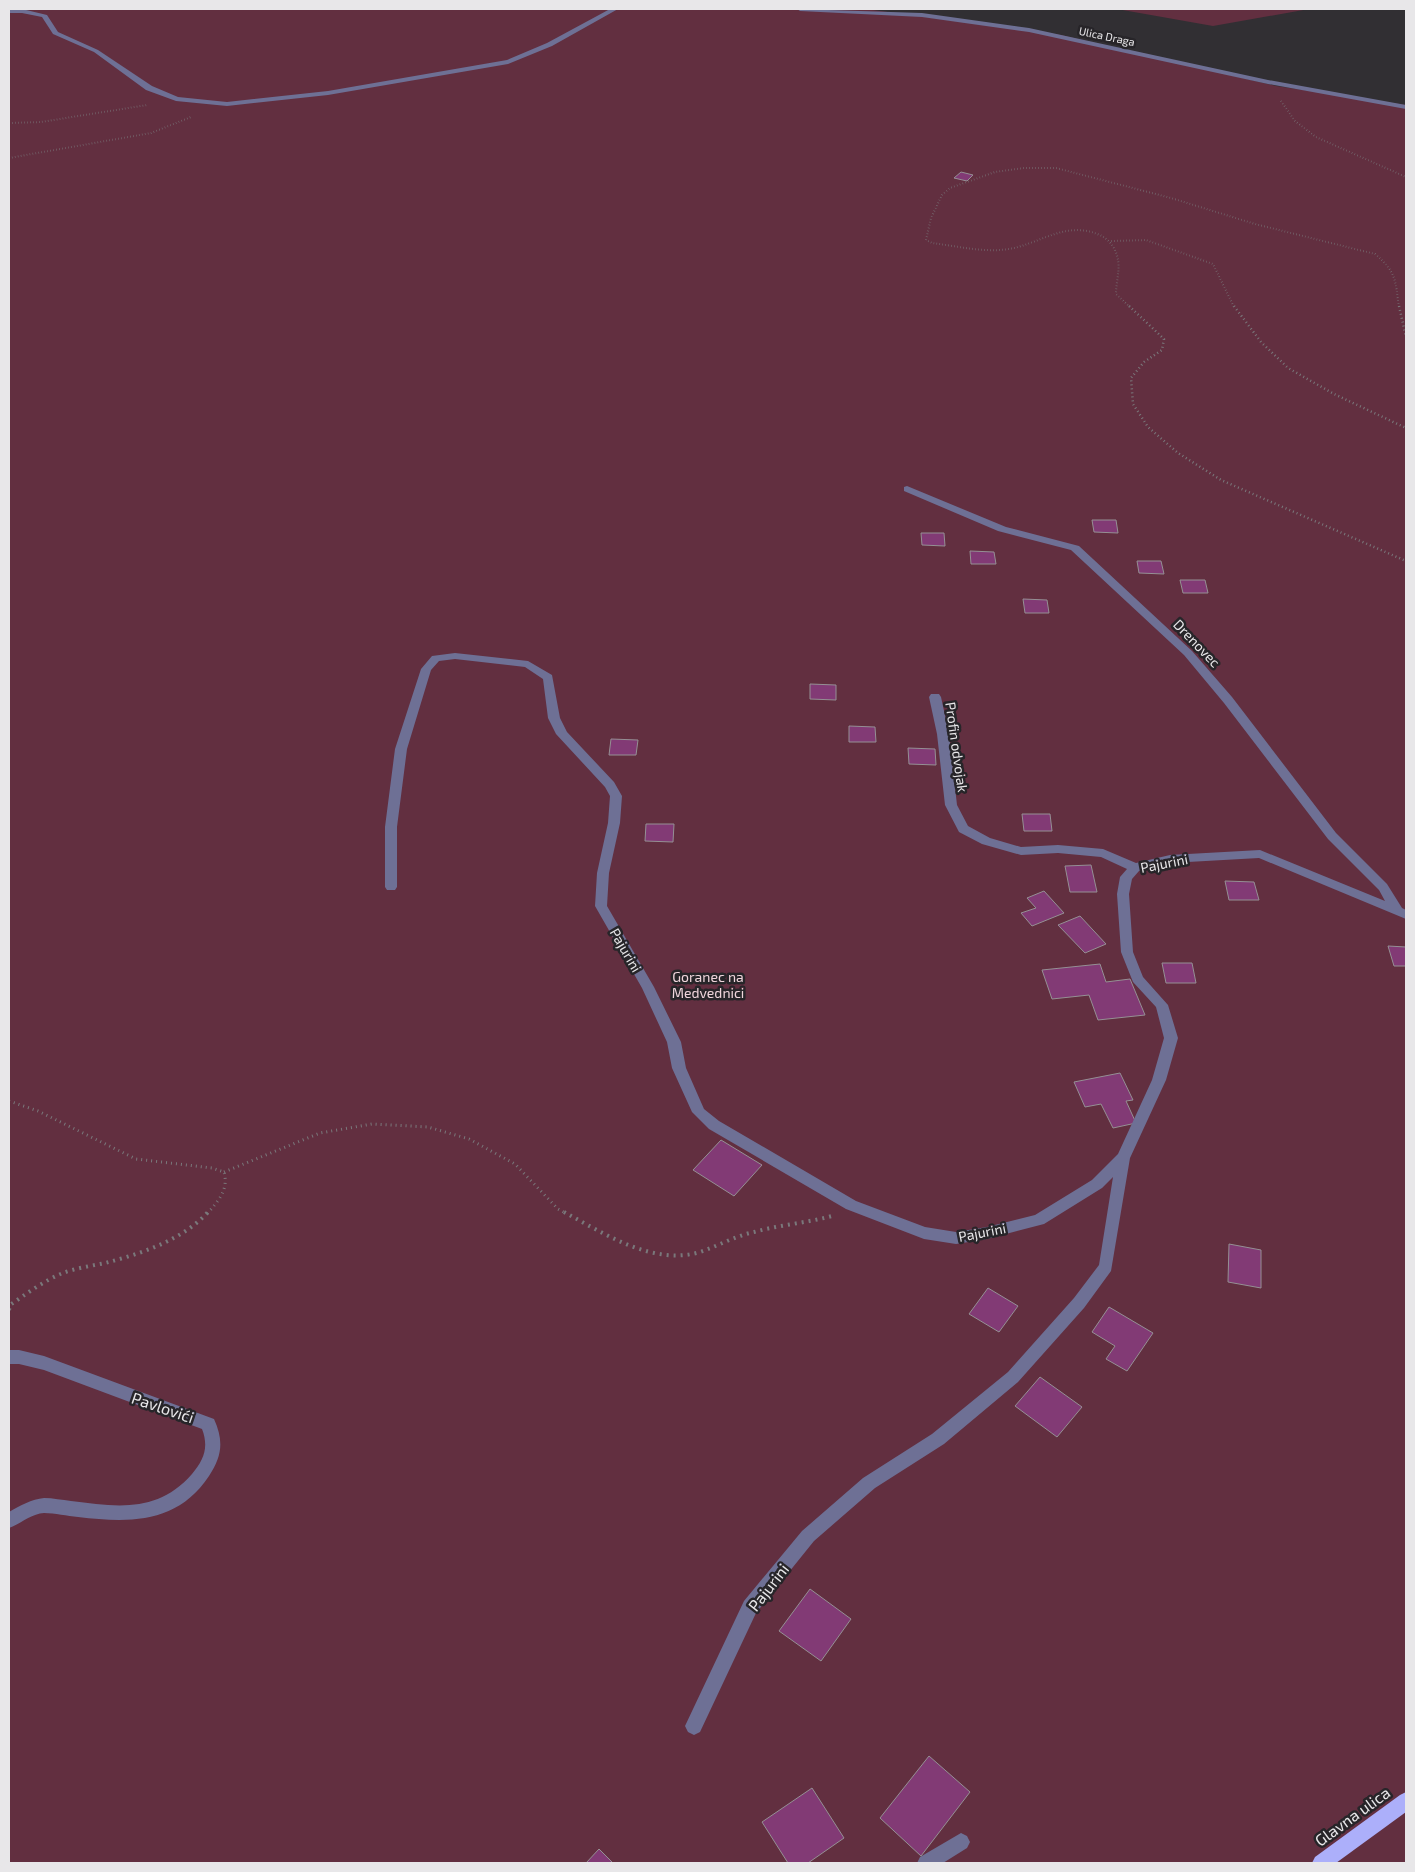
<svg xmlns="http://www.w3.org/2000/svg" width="1415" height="1872" font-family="'Exo 2',sans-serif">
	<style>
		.green { fill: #622f40 }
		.building { fill: #823a75; stroke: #959094 }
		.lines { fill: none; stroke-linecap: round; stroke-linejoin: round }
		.path-far3 { stroke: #7a787b; stroke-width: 2; stroke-dasharray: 0.5 2.5; stroke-linecap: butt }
		.path-far2 { stroke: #7a787b; stroke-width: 2.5; stroke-dasharray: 1 3; stroke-linecap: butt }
		.path-far1 { stroke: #7a787b; stroke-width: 3; stroke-dasharray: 1 4; stroke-linecap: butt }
		.path { stroke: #7a787b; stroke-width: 4; stroke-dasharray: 2 5; stroke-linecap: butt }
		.minor { fill: #6e7095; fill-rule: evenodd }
		.major { fill: #acaffa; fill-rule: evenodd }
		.labels { text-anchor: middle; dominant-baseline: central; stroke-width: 5; stroke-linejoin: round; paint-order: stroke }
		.far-street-label { font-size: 11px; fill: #e8e7e9; stroke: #272529 }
		.street-label { font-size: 14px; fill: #e8e7e9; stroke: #272529 }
		.park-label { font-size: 14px; fill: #f0d5dc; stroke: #272529 }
		.near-street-label { font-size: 16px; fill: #e8e7e9; stroke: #272529 }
	</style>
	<rect width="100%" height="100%" fill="#312f33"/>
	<path class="green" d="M9,9H865L1061,35L1276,86L1406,105V1863H9Z
		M1117,9H1309L1213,26Z"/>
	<path class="building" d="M961,172L973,175L967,181L954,178Z
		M1092,520H1116L1118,533L1094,532Z
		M921,533H944L945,546L922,545Z
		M970,551L994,552L996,564H971Z
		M1137,561H1161L1164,574L1139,573Z
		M1180,580H1205L1208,593H1183Z
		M1023,599L1047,600L1049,613H1025Z
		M810,684L836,685V700L810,699Z
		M849,726L875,727L876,742H849Z
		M611,739L638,740L636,755H609Z
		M908,748L935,749L936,765L909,764Z
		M1022,814H1050L1052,831H1024Z
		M646,824H674L673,842L645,841Z
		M1091,865L1097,892H1070L1065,866Z
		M1225,881L1254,882L1259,900H1229Z
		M1044,891L1064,913L1032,926L1021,913L1036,908L1027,898Z
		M1080,916L1106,944L1085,953L1058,925Z
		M1388,946L1406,947V966H1394Z
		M1162,963H1192L1196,983H1166Z
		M1100,964L1106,982L1130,979L1145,1015L1098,1020L1089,995L1052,999L1042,970Z
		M1120,1073L1133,1100L1126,1101L1136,1123L1113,1128L1101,1104L1085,1107L1074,1082Z
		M721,1140L762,1165L734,1196L693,1170Z
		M1229,1244L1261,1250V1288L1228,1282Z
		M988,1288L1018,1306L999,1332L969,1314Z
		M1109,1307L1153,1333L1127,1371L1106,1359L1115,1346L1092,1332Z
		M1040,1377L1082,1407L1057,1437L1015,1406Z
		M810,1589L851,1619L821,1661L779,1631Z
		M929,1756L970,1792L921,1856L880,1818Z
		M812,1788L844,1838L808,1863H788L762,1822Z
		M599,1849L613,1863H586Z"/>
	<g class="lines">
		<path class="path-far3" d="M1281,101L1295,121L1316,137L1406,177
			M9,123L41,122L147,105
			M9,158L151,133L191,117
			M1111,241L1146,240L1213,264L1234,307
			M1130,307L1116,294C1116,283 1120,271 1118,260C1116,248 1109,238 1097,234C1066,221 1039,244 1009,249C984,253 957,246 932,243L926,240L931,218L942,195L950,188L995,172L1024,168H1056L1171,198L1255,224L1375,254C1397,272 1395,281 1399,307"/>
		<path class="path-far2" d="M1129,306L1164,339L1162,350L1144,362L1131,378L1133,404L1148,427L1178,453L1221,480L1406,561
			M1234,306L1261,342L1288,368L1334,394L1406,428
			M1399,306L1406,337"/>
		<path class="path-far1" d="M9,1101L38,1111L136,1159L212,1168L224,1172C229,1190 218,1201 207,1214
			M224,1172L320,1133L372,1124L428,1127L469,1139L515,1164L558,1209L567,1214"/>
		<path class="path" d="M564,1212C605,1234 653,1266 700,1252C718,1246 735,1236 754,1232C779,1225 806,1223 832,1216
			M9,1310L10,1305C26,1294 45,1280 63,1273C76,1268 91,1266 105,1263C140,1254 183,1240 208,1212"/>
		<path class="minor" d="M9,9H22L47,15L58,32L98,50L152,86L178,97L227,102L328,91L507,60L547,43L610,9H618L552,46L508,64L328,95L227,106L176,101L146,90L94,52L53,34L42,17L22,13H9Z
			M797,9L922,13L1029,28L1268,80L1406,105V109L1268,84L1029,32L922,17L800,11Z
			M907,486L1006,527L1079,546L1192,651L1232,697L1336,833L1387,884L1402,908L1406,910V919L1259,858L1170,863L1139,871L1132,879L1129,894L1133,952L1143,977L1168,1005L1178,1038L1166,1080L1130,1158L1111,1271L1084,1308L1018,1382L944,1444L875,1488L814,1541L756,1613L700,1732L694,1735L688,1732L685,1726L744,1601L802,1531L863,1478L932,1434L1008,1372L1074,1298L1099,1265L1113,1177L1102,1188L1044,1224L987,1239L956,1244L924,1239L846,1209L709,1129L692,1112L672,1068L667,1042L642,988L595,906L597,873L608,823L610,796L605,787L556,734L548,718L543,679L525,667L455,659L439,661L431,670L407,749L397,827V887L395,890H387L385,887V827L395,749L421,669L432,656L455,653L528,661L552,675L560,718L567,732L614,782L622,796L620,823L609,873L607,906L654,987L681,1042L686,1068L704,1109L719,1121L856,1201L925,1227L956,1232L987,1227L1035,1215L1092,1180L1118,1154L1152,1080L1164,1038L1156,1007L1133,982L1121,952L1117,894L1120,877L1127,869L1101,857L1058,853L1021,855L982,844L959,832L945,805L937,734L929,697L931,694H939L941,697L949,734L957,805L968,826L990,838L1021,847L1058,845L1103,849L1136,863L1170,855L1260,850L1385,901L1379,890L1328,839L1224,703L1184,655L1071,550L998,531L904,491V487Z
			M9,1350H19L44,1356L214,1419C224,1441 222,1456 209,1476C177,1524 130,1523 78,1517C67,1516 55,1513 44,1513C31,1514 20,1524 9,1528V1512C19,1506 32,1499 44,1498C53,1498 62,1500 71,1501C118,1507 158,1513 192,1474C204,1460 209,1447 202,1429L44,1370L19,1364H9Z
			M961,1833L967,1836L970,1842L967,1848L943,1863H917L920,1857Z"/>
		<path class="major" d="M1406,1792V1812L1336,1863H1312L1315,1857L1400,1795Z"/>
	</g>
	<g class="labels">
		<g class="far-street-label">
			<text transform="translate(1107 36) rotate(12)">Ulica Draga</text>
		</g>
		<g class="street-label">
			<text transform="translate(1197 643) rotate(46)">Drenovec</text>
			<text transform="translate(957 747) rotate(82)">Profin odvojak</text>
			<text transform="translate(1164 863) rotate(-11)">Pajurini</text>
			<text transform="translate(626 950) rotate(60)">Pajurini</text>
			<text transform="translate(982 1232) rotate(-11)">Pajurini</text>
		</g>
		<g class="park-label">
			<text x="708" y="976">Goranec na<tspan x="708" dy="16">Medvednici</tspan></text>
		</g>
		<g class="near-street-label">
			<text transform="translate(163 1407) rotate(19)">Pavlovići</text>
			<text transform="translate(768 1587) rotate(-52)">Pajurini</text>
			<text transform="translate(1352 1816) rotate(-36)">Glavna ulica</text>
		</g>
	</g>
	<rect width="1415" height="1872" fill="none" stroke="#e8e7e9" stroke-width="20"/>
</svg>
